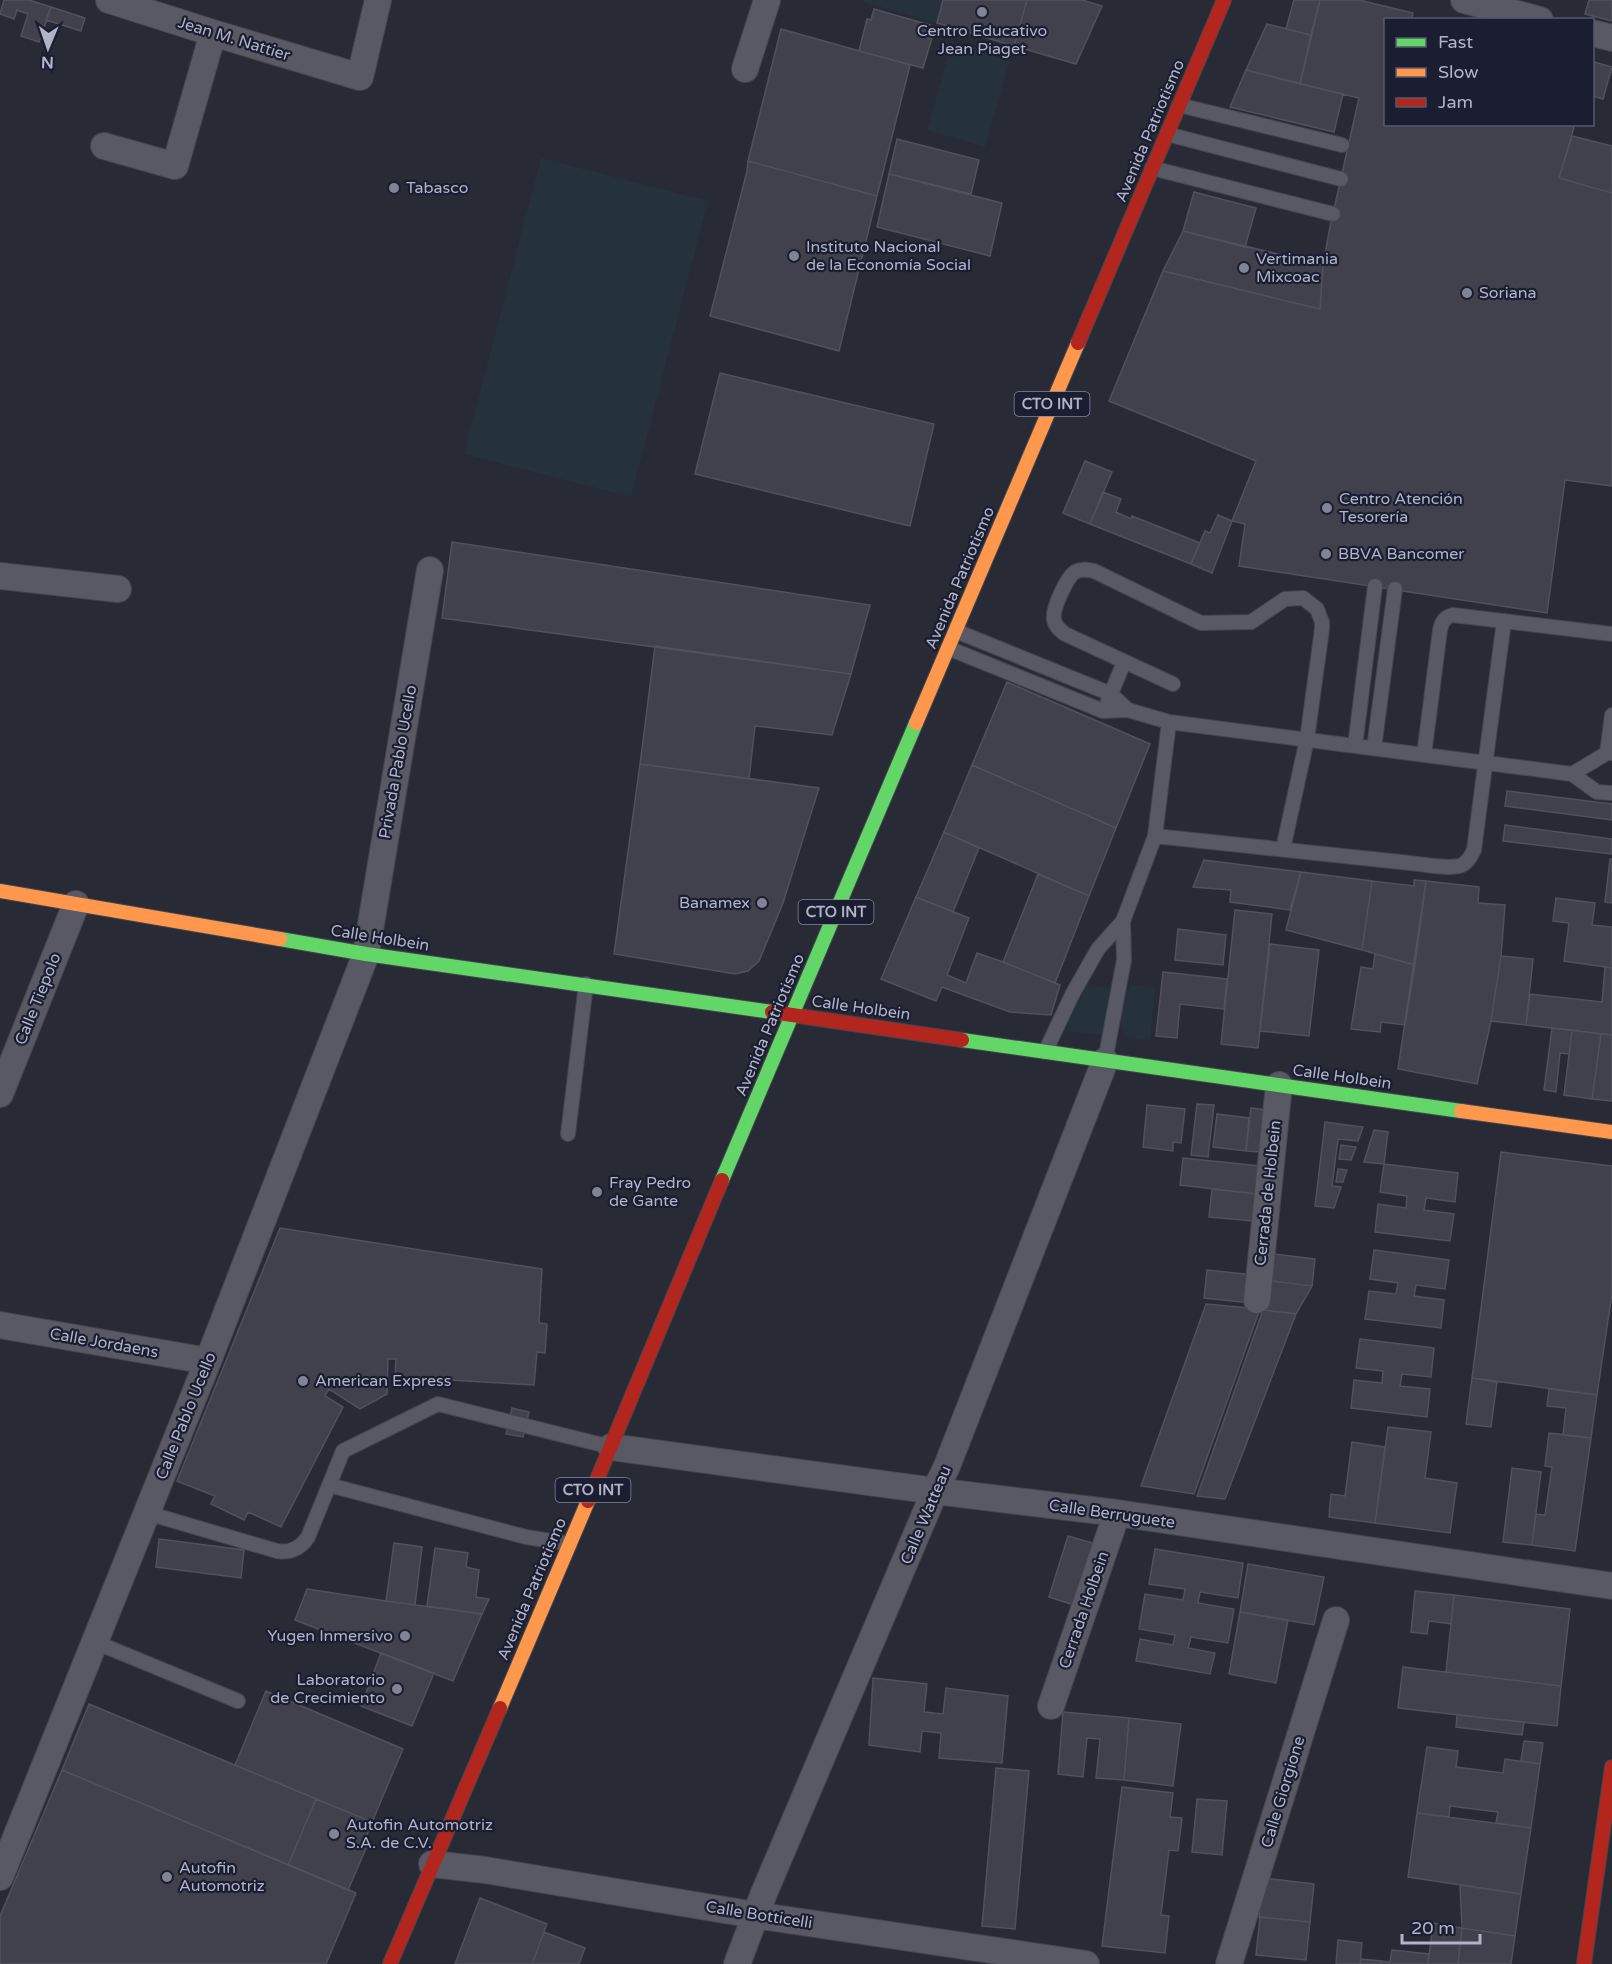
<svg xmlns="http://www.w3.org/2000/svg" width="1612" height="1964" font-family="'Varela Round',sans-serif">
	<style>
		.green { fill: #25323c }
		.building { fill: #40414c; stroke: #50515e; stroke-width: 1.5 }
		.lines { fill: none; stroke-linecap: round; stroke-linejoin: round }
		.lane-casing { stroke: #44464f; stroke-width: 16 }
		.street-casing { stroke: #44464f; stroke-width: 28 }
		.fast-casing { stroke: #44464f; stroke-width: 16 }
		.slow-casing { stroke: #44464f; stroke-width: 16 }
		.jam-casing { stroke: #44464f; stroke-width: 16 }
		.lane { stroke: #585964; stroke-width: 14 }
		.street { stroke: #585964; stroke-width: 26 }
		.fast { stroke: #63d668; stroke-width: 14 }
		.slow { stroke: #ff974d; stroke-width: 14 }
		.jam { stroke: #b3261e; stroke-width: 14 }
		.poi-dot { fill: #818495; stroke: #1b1e31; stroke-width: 2 }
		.labels { text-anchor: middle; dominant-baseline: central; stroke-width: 4.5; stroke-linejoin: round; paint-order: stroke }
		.shield { fill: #1b1e31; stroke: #84879b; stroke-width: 1.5 }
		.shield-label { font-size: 15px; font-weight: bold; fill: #b1b4c8 }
		.poi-label { font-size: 16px; fill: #b1b4c8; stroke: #1b1e31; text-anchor: start }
		.street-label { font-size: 16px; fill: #b1b4c8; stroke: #1b1e31 }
	</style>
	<rect width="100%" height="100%" fill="#282a36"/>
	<path class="green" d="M863,0H943L937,23L863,2Z
		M952,44L1010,60L985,147L927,130Z
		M541,158L708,201L631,497L464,454Z
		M1131,985L1155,987L1150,1040L1125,1037C1117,1017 1118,1003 1131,985Z
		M1087,986L1112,988L1103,1035L1067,1031L1068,1023Z"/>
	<path class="building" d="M4,0H29L51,7L39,42L21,36L28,14L17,10L14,19L0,14Z
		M943,0H1027L1014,46L937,23Z
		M1027,0H1082L1102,6L1076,64L1014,46Z
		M1294,0H1320L1311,35L1286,29Z
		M1320,0H1359L1413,13L1411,20H1386V124H1575L1559,178L1612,193V486L1565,480L1547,613L1239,566L1245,524L1232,521L1256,461L1109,401L1163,271L1320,309L1323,265L1330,227L1359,98L1300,84Z
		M1589,0H1612V21L1585,14Z
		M51,7L85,18L81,31L46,20Z
		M874,9L930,25L927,37L932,38L923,68L859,51L867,19L871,20Z
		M1267,24L1311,35L1300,84L1246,70Z
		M781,29L910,65L877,196L748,161Z
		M1594,62L1612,67L1603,99L1592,96Z
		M1246,70L1343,94L1334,132L1230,107Z
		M1572,136L1612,146V193L1559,178Z
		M897,139L979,160L971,194L889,174Z
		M748,161L877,196L839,351L710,316L747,171Z
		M889,174L1002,203L990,256L877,227Z
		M1194,192L1256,208L1245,247L1183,231Z
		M1183,231L1323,265L1320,309L1163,271Z
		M720,373L934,424L910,526L695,474Z
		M1085,461L1112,472L1090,524L1063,513Z
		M1103,492L1121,499L1116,512L1131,519L1132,516L1200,543L1191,564L1090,524Z
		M1218,515L1232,521L1212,573L1191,564L1205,531L1210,533Z
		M452,542L870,605L851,674L442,618Z
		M655,646L851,674L832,735L755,726L749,779L640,764Z
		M1007,682L1150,744L1116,828L972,765Z
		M640,764L819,788L783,903L759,961L748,971L735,974L614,954Z
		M972,765L1116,828L1089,896L944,832Z
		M1507,791L1612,804V820L1505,806Z
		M1505,825L1612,839V854L1503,841Z
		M944,832L979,848L953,912L916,897Z
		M1610,859H1612V903L1605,902Z
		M1204,860L1301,872L1290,910L1230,902L1231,890L1193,887Z
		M1301,872L1372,881L1362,950L1286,930Z
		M1038,874L1089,896L1055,983L1003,962Z
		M1414,880L1426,881L1415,965L1362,950L1372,881L1414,886Z
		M1426,881L1479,887L1478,903L1505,905L1501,956L1491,1021L1477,1084L1398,1069Z
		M916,897L969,918L947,975L966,983L977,953L1003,962L1060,985L1051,1015L1010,1012L942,987L936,1001L881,979Z
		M1556,898L1595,903L1592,925L1612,927V968L1564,961L1569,923L1553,921Z
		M1235,910L1272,914L1258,1048L1221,1044Z
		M1178,929L1226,935L1223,965L1175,960Z
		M1270,944L1319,950L1309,1036L1260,1031Z
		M1375,954L1415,965L1405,1025L1381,1022L1380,1032L1351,1029L1361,967L1373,969Z
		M1501,956L1533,959L1526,1025L1491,1021Z
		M1605,967L1612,968V1035L1526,1025L1530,994L1602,1002Z
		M1163,972L1227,979L1224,1009L1180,1004L1177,1038L1156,1036Z
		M1552,1028L1572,1030L1569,1054L1560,1053L1556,1092L1544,1090Z
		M1572,1030L1601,1034L1592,1099L1564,1095Z
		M1601,1034L1612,1035V1101L1592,1099Z
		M1197,1104L1214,1105L1208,1157L1191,1155Z
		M1147,1105L1185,1109L1181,1143L1173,1142V1151L1143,1147Z
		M1251,1108L1267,1110L1262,1152L1246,1151Z
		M1217,1114L1249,1118L1246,1151L1213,1147Z
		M1325,1122L1363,1127L1358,1141L1338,1139L1332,1186L1341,1187L1334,1208L1315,1206Z
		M1374,1130L1388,1132L1384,1164L1364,1162Z
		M1341,1145L1356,1147L1351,1160L1339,1159Z
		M1501,1152L1612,1166V1293L1597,1395L1472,1378Z
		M1183,1158L1260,1166L1257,1194L1180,1185Z
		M1384,1164L1458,1173L1455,1202L1426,1198L1424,1210L1454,1214L1450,1241L1375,1232L1378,1204L1406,1208L1407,1196L1380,1192Z
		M1338,1169L1347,1170L1343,1182H1336Z
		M1212,1189L1257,1194L1254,1221L1209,1217Z
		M280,1228L542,1269L539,1323L547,1324L545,1353L537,1352L534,1385L395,1377L396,1359H388L387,1394L360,1409L329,1389L325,1396L343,1407L281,1527L248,1512L244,1520L211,1504L215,1496L177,1481Z
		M1374,1250L1449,1260L1445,1289L1416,1285L1414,1296L1444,1300L1441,1328L1365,1319L1369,1291L1396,1294L1398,1283L1370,1279Z
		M1266,1253L1315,1259L1312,1286L1263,1280Z
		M1207,1270L1254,1275L1251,1303L1204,1298Z
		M1263,1280L1312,1286L1296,1314L1263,1310Z
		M1206,1304L1260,1309L1194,1494L1141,1486Z
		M1263,1310L1296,1314L1225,1499L1197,1496Z
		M1360,1339L1434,1348L1431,1377L1402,1374L1400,1386L1430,1389L1427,1417L1351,1408L1354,1380L1382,1383L1383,1371L1356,1368Z
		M1472,1378L1497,1382L1491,1427L1466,1424Z
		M1549,1389L1597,1395L1591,1438L1563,1435L1566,1408L1547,1406Z
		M512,1408L529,1412L523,1437L506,1434Z
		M1388,1427L1431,1432L1425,1478L1457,1483L1450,1533L1375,1523Z
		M1549,1433L1591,1438L1575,1551L1532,1545L1536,1514L1545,1515L1552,1467L1545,1466Z
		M1352,1442L1385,1447L1375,1523L1329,1517L1331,1494L1345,1496Z
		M1512,1468L1541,1472L1532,1545L1503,1542Z
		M1068,1536L1096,1544L1077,1606L1049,1597Z
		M159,1539L244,1550L241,1578L156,1567Z
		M394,1543L422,1547L415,1605L386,1601Z
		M435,1548L468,1553L466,1567L479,1570L476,1597L489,1599L482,1614L427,1606Z
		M1155,1549L1243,1563L1238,1598L1200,1592L1198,1603L1234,1609L1228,1643L1191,1637L1188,1648L1215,1653L1210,1674L1136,1661L1140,1639L1173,1645L1175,1635L1139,1629L1145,1594L1183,1600L1185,1589L1149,1584Z
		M1248,1564L1324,1577L1314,1625L1240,1612Z
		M307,1589L386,1601L482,1614L453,1681L295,1620Z
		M1415,1591L1454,1595L1451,1624L1429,1621L1427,1634L1411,1632Z
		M1454,1595L1570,1609L1561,1686L1446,1672Z
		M1240,1612L1288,1620L1276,1683L1229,1674Z
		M381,1653L434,1673L412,1726L361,1706Z
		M1403,1667L1561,1686L1557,1726L1398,1708Z
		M873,1678L927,1684L924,1712L943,1714L946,1688L1008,1696L1002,1763L939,1758L941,1733L922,1731L920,1752L869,1745Z
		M266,1691L403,1749L372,1822L235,1765Z
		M89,1704L316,1799L288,1865L62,1770Z
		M1063,1712L1129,1718L1124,1780L1096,1778L1100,1739L1087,1738L1083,1777L1058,1774Z
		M1457,1715L1524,1722L1522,1735L1456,1727Z
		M1129,1718L1181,1724L1173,1786L1124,1780Z
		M1524,1741L1543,1743L1540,1764L1521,1761Z
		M1427,1747L1458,1751L1456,1767L1503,1773L1505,1759L1540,1764L1531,1828L1496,1823L1498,1812L1450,1806L1449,1817L1417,1813Z
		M996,1768L1029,1771L1015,1929L982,1926Z
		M62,1770L356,1893L326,1964H0V1916Z
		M1122,1787L1173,1793L1170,1817L1182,1818L1178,1851L1169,1850L1161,1915L1169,1916L1165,1953L1102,1946Z
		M316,1799L372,1822L363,1845L367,1846L348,1890L288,1865Z
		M1197,1799L1227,1801L1222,1855L1192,1852Z
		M1417,1813L1531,1828L1521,1894L1408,1877Z
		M1263,1878L1314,1884L1310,1922L1259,1917Z
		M1460,1885L1521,1894L1515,1936L1462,1928Z
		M480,1898L547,1924L532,1964H455Z
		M1260,1917L1310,1922L1306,1960L1256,1955Z
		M1433,1923L1462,1928L1458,1964H1428Z
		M1462,1928L1515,1936L1511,1964H1458Z
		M544,1932L585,1948L579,1964H532Z
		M1338,1940L1362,1943L1360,1964H1336Z
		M1392,1950L1429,1954L1428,1964H1381V1961L1390,1962Z
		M1361,1959L1381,1961V1964H1360Z"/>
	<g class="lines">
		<g class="lane-casing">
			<path id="lane" d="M1179,105L1342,145
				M1167,134L1341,179
				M1152,168L1333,214
				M956,631L1111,694L1128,710
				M948,648L1103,711L1128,710L1169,722L1572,774L1597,792L1612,793
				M1173,684L1065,634C1059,629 1055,626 1054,619C1052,609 1067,577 1075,572C1082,568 1087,570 1094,571L1201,623L1251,622L1285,599L1303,598L1317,609L1322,622V629L1307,739L1283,849
				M1108,701L1124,662
				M1355,746L1375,586
				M1374,748L1395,589
				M1607,753L1612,715
				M1424,755L1440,630C1442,621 1445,617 1453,615L1612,634
				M1572,774L1607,753H1612
				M1155,836L1410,863C1422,864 1451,870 1462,865C1468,862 1471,856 1474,850L1504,621
				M1045,1052L1073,993L1098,949L1123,921L1155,836L1169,722
				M1105,1061L1124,960L1123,921
				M568,1134L586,984
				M329,1485L526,1537L570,1544
				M147,1513L277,1551C290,1553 300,1549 308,1537L343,1451L438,1404L611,1447
				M95,1642L238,1701"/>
		</g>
		<g class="street-casing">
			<path id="street" d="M109,0L213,33L360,77L378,0
				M1464,0L1540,20
				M1592,33L1612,38
				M745,69L767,0
				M104,146L175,166L213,33
				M0,576L118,589
				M0,1094L76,904
				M1257,1300L1279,1085
				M0,1325L208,1361
				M611,1447L935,1491L1117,1513L1612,1586
				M1051,1706L1117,1513
				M432,1864L485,1870L755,1915L1086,1964
				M0,1877L208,1361L366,954L430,570
				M737,1964L764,1893L935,1491L947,1466L1105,1061
				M1229,1964L1336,1620"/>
		</g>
		<g class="fast-casing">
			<path id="fast" d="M280,939L366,954L772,1012
				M962,1040L1461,1111
				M722,1180L916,723"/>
		</g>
		<g class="slow-casing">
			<path id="slow" d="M916,723L1078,343
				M0,891L280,939
				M1461,1111L1612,1132
				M500,1708L588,1501"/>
		</g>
		<g class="jam-casing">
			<path id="jam" d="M1078,343L1224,0
				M772,1012L962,1040
				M588,1501L722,1180
				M390,1964L500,1708
				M1584,1964L1612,1767"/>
		</g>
		<use href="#lane" class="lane"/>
		<use href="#street" class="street"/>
		<use href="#fast" class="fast"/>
		<use href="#slow" class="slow"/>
		<use href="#jam" class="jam"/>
	</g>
	<g class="poi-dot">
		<circle cx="982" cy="12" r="6"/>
		<circle cx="394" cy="188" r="6"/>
		<circle cx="794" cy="256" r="6"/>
		<circle cx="1244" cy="268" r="6"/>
		<circle cx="1467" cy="293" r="6"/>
		<circle cx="1327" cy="508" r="6"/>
		<circle cx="1326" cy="554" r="6"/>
		<circle cx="762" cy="903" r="6"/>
		<circle cx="597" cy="1192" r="6"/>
		<circle cx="303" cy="1381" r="6"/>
		<circle cx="405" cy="1636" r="6"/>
		<circle cx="397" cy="1689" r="6"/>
		<circle cx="334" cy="1834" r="6"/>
		<circle cx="167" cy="1877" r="6"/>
	</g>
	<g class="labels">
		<g class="shield">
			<rect x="1014.5" y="392" width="75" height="24" rx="4.5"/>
			<rect x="798.5" y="900" width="75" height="24" rx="4.5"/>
			<rect x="555.5" y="1478" width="75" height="24" rx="4.5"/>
		</g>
		<g class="shield-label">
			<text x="1052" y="404">CTO INT</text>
			<text x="836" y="912">CTO INT</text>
			<text x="593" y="1490">CTO INT</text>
		</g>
		<g class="poi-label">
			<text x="982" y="31" text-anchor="middle">Centro Educativo<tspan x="982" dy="18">Jean Piaget</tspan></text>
			<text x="406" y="188">Tabasco</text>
			<text x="806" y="247">Instituto Nacional<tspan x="806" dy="18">de la Economía Social</tspan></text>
			<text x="1256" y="259">Vertimania<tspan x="1256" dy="18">Mixcoac</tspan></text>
			<text x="1479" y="293">Soriana</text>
			<text x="1339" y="499">Centro Atención<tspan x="1339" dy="18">Tesorería</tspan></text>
			<text x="1338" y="554">BBVA Bancomer</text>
			<text x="750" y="903" text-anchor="end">Banamex</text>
			<text x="609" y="1183">Fray Pedro<tspan x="609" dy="18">de Gante</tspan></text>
			<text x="315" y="1381">American Express</text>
			<text x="393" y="1636" text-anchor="end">Yugen Inmersivo</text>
			<text x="385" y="1680" text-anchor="end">Laboratorio<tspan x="385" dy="18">de Crecimiento</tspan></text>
			<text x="346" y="1825">Autofin Automotriz<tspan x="346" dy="18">S.A. de C.V.</tspan></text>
			<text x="179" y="1868">Autofin<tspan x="179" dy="18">Automotriz</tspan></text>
		</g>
		<g class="street-label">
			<text transform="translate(234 39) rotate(17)">Jean M. Nattier</text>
			<text transform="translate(1150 131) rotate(-67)">Avenida Patriotismo</text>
			<text transform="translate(960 578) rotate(-67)">Avenida Patriotismo</text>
			<text transform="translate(398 762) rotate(-80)">Privada Pablo Ucello</text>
			<text transform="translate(380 938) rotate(9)">Calle Holbein</text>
			<text transform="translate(38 999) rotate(-68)">Calle Tiepolo</text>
			<text transform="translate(861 1008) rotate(8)">Calle Holbein</text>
			<text transform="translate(770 1025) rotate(-67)">Avenida Patriotismo</text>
			<text transform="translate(1342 1077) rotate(8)">Calle Holbein</text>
			<text transform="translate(1268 1193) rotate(-84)">Cerrada de Holbein</text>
			<text transform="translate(104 1343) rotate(10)">Calle Jordaens</text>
			<text transform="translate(186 1416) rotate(-68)">Calle Pablo Ucello</text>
			<text transform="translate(1112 1514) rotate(8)">Calle Berruguete</text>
			<text transform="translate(926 1515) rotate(-67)">Calle Watteau</text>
			<text transform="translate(532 1589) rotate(-67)">Avenida Patriotismo</text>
			<text transform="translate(1084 1610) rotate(-71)">Cerrada Holbein</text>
			<text transform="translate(1283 1792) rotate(-73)">Calle Giorgione</text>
			<text transform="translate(759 1915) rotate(9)">Calle Botticelli</text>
		</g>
	</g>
	<rect x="1384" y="18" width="210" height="108" fill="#1b1e31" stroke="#575a6d" stroke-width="1.5"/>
	<rect x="1396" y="38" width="30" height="9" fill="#63d668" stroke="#575a6d" stroke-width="1.5"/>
	<text x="1438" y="48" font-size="18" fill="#b1b4c8">Fast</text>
	<rect x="1396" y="68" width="30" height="9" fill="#ff974d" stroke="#575a6d" stroke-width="1.5"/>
	<text x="1438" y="78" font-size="18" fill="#b1b4c8">Slow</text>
	<rect x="1396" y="98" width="30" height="9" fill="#b3261e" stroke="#575a6d" stroke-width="1.5"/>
	<text x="1438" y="108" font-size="18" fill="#b1b4c8">Jam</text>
	<g transform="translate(48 48) rotate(182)" stroke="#1b1e31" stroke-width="4.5" paint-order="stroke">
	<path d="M0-4.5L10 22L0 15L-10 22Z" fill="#b1b4c8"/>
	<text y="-9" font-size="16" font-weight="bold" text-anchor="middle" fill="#b1b4c8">N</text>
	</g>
	<path d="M1402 1934v9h78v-9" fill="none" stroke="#b1b4c8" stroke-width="3"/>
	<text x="1411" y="1934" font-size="18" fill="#b1b4c8" stroke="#1b1e31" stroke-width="4.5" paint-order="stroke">20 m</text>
</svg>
